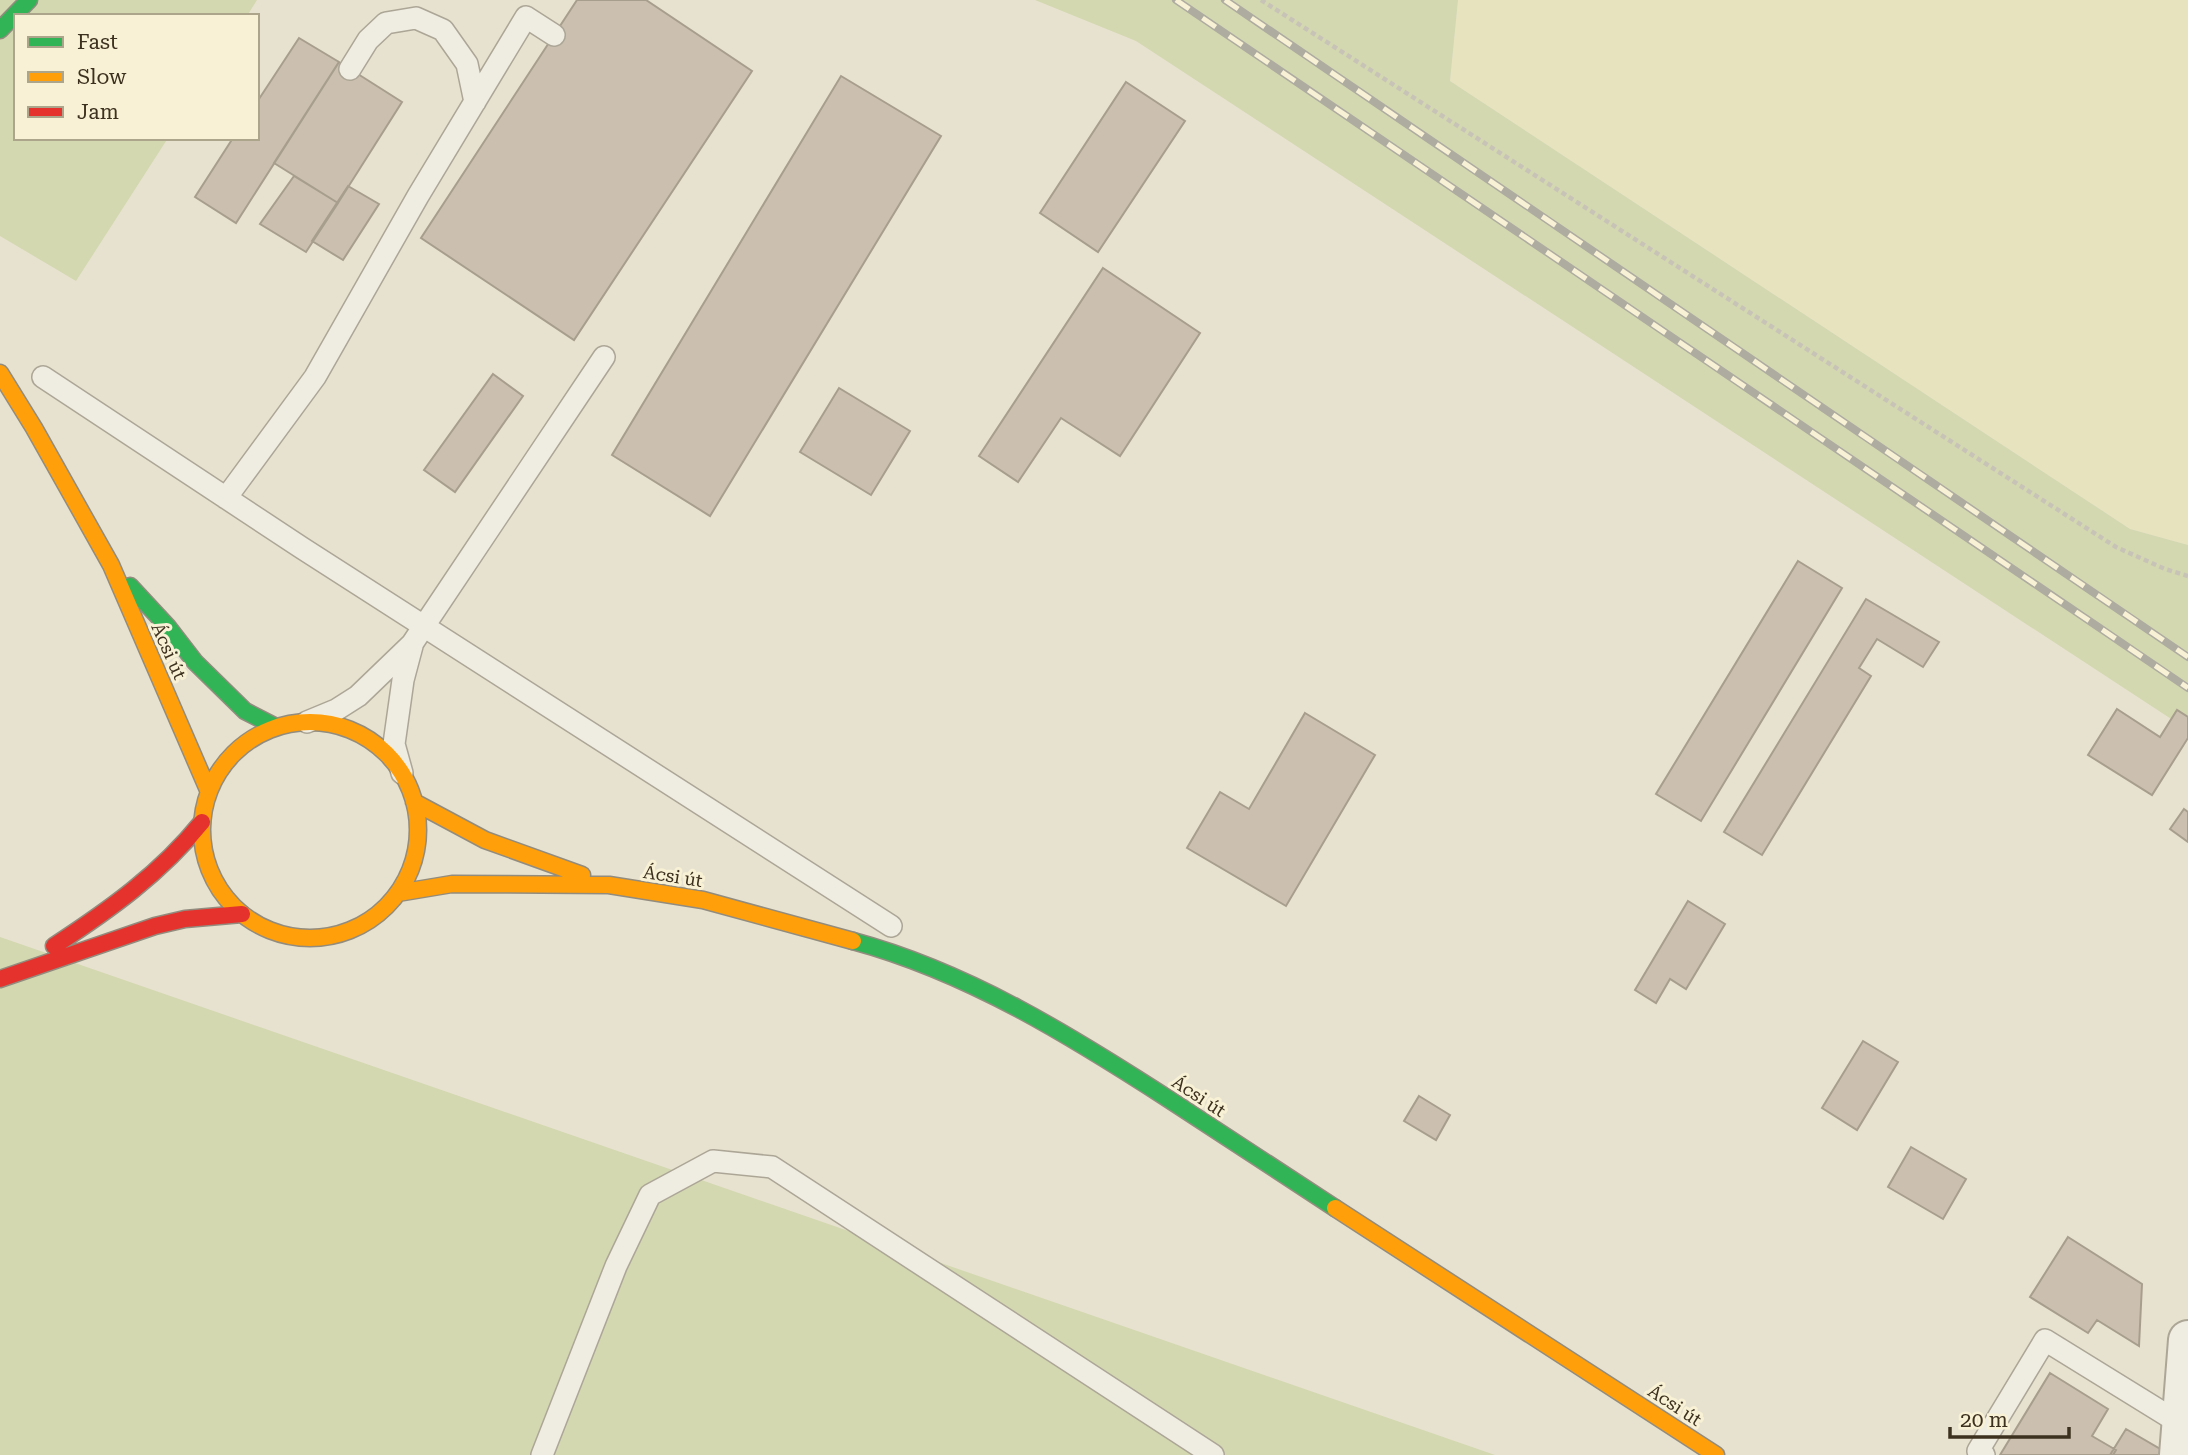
<svg xmlns="http://www.w3.org/2000/svg" width="2188" height="1455" font-family="'Roboto Serif',serif">
	<style>
		.farmland { fill: #e7e3be }
		.green { fill: #d3d8b0 }
		.building { fill: #cbc0af; stroke: #a89e8e; stroke-width: 2 }
		.lines { fill: none; stroke-linecap: round; stroke-linejoin: round }
		.lane-casing { stroke: #aca697; stroke-width: 24 }
		.street-casing { stroke: #aca697; stroke-width: 42 }
		.fast-casing { stroke: #928c7f; stroke-width: 19 }
		.slow-casing { stroke: #928c7f; stroke-width: 19 }
		.jam-casing { stroke: #928c7f; stroke-width: 19 }
		.path { stroke: #c8c3b7; stroke-width: 4.5; stroke-dasharray: 5 3.5; stroke-linecap: butt }
		.lane { stroke: #efece1; stroke-width: 21 }
		.street { stroke: #efece1; stroke-width: 38 }
		.fast { stroke: #30b455; stroke-width: 16 }
		.slow { stroke: #ff9f0a; stroke-width: 16 }
		.jam { stroke: #e5322d; stroke-width: 16 }
		.rail-casing { stroke: #aeaba1; stroke-width: 8 }
		.rail { stroke: #f8f1d5; stroke-width: 5; stroke-dasharray: 16; stroke-linecap: butt }
		.labels { text-anchor: middle; dominant-baseline: central; stroke-width: 6; stroke-linejoin: round; paint-order: stroke }
		.street-label { font-size: 18px; fill: #3c301e; stroke: #f8f1d5 }
	</style>
	<rect width="100%" height="100%" fill="#e7e2cf"/>
	<path class="farmland" d="M1458,0H2188V545L2130,529L1450,81Z"/>
	<path class="green" d="M0,0H257L247,16H16V138H168L76,281L0,236Z
		M1035,0H1458L1450,81L2130,529L2188,545V730L1136,41Z
		M0,937L1495,1455H0Z"/>
	<path class="building" d="M577,0H646L752,71L574,340L421,238Z
		M299,38L339,62L236,223L195,197L233,138H257V102Z
		M339,62L402,102L338,203L274,163Z
		M841,76L941,136L710,516L612,455Z
		M1126,82L1185,121L1098,252L1040,213Z
		M294,176L338,203L306,252L260,224Z
		M348,186L379,204L343,260L312,241Z
		M1103,268L1200,333L1120,456L1061,418L1018,482L979,456Z
		M493,374L523,396L455,492L424,470Z
		M839,388L910,431L871,495L800,452Z
		M1798,561L1842,588L1701,821L1656,794Z
		M1866,599L1939,642L1923,667L1877,639L1859,668L1871,676L1762,855L1724,832Z
		M2117,709L2160,737L2177,710L2188,717V738L2152,795L2088,755Z
		M1305,713L1375,755L1286,906L1187,848L1220,792L1249,809Z
		M2184,809L2188,812V842L2170,829Z
		M1688,901L1725,924L1686,989L1670,979L1656,1003L1635,990Z
		M1863,1041L1898,1062L1857,1130L1822,1108Z
		M1419,1096L1450,1115L1436,1140L1404,1121Z
		M1911,1147L1966,1179L1943,1219L1888,1187Z
		M2068,1237L2142,1284L2139,1346L2097,1320L2088,1333L2030,1297Z
		M2050,1373L2108,1409L2092,1436L2116,1450L2113,1455H2000Z
		M2126,1429L2167,1453L2166,1455H2110Z"/>
	<g class="lines">
		<g class="lane-casing">
			<path id="lane" d="M350,69L368,40L386,23L416,18L443,30L467,64L475,102
				M43,377L302,548L891,926
				M226,498L315,377L418,196L526,17L554,35
				M307,722L336,710L358,696L412,644L604,357
				M402,773L394,744L403,680L412,646
				M542,1455L616,1266L650,1195L713,1161L772,1167L1213,1455
				M1984,1455L1978,1451L2045,1340L2181,1424"/>
		</g>
		<g class="street-casing">
			<path id="street" d="M2179,1455L2188,1340"/>
		</g>
		<g class="fast-casing">
			<path id="fast" d="M0,30L29,0
				M130,586L168,627L195,662L245,711L276,727
				M853,941C968,972 1071,1036 1170,1100C1225,1136 1280,1172 1335,1208"/>
		</g>
		<g class="slow-casing">
			<path id="slow" d="M0,373L34,428L111,565L209,792
				M202 830a108 108 0 1 1 216 0a108 108 0 1 1-216 0Z
				M414,802L485,840L582,875
				M398,893L452,884L609,885L703,900L853,941
				M1335,1208L1716,1455"/>
		</g>
		<g class="jam-casing">
			<path id="jam" d="M54,946C109,910 160,874 202,822
				M0,979L155,926L185,919L242,914"/>
		</g>
		<path class="path" d="M1261,0L2116,547L2165,569L2188,576"/>
		<use href="#lane" class="lane"/>
		<use href="#street" class="street"/>
		<use href="#fast" class="fast"/>
		<use href="#slow" class="slow"/>
		<use href="#jam" class="jam"/>
		<g class="rail-casing">
			<path id="rail" d="M1176,0L2188,688
				M1225,0L2188,657"/>
		</g>
		<use href="#rail" class="rail"/>
	</g>
	<g class="labels">
		<g class="street-label">
			<text transform="translate(169 651) rotate(66)">Ácsi út</text>
			<text transform="translate(673 876) rotate(9)">Ácsi út</text>
			<text transform="translate(1199 1096) rotate(33)">Ácsi út</text>
			<text transform="translate(1675 1405) rotate(33)">Ácsi út</text>
		</g>
	</g>
	<rect x="14" y="14" width="245" height="126" fill="#f8f1d5" stroke="#ada48c" stroke-width="2"/>
	<rect x="28" y="37" width="35" height="10" fill="#30b455" stroke="#ada48c" stroke-width="2"/>
	<text x="77" y="49" font-size="21" fill="#3c301e">Fast</text>
	<rect x="28" y="72" width="35" height="10" fill="#ff9f0a" stroke="#ada48c" stroke-width="2"/>
	<text x="77" y="84" font-size="21" fill="#3c301e">Slow</text>
	<rect x="28" y="107" width="35" height="10" fill="#e5322d" stroke="#ada48c" stroke-width="2"/>
	<text x="77" y="119" font-size="21" fill="#3c301e">Jam</text>
	<path d="M1950 1427v10h119v-10" fill="none" stroke="#3c301e" stroke-width="3.5"/>
	<text x="1960" y="1427" font-size="21" fill="#3c301e" stroke="#f8f1d5" stroke-width="5" paint-order="stroke">20 m</text>
</svg>
